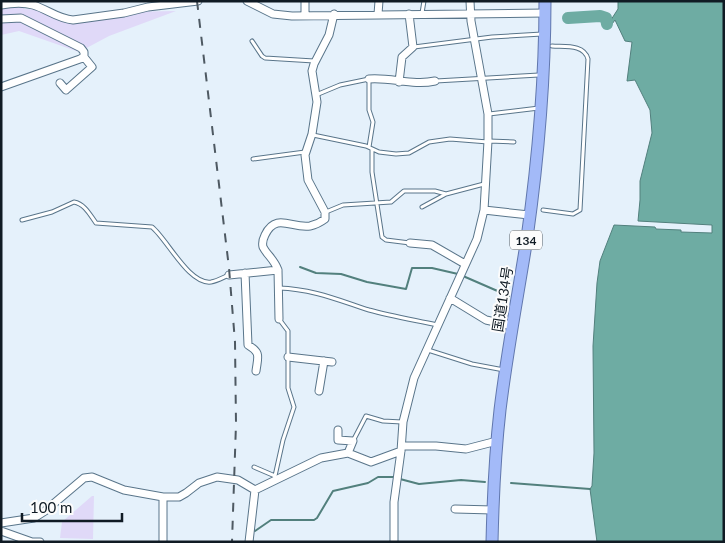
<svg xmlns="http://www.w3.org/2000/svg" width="725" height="543" font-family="Lato,'Noto Sans JP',sans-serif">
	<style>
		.green { fill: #e0d9f8 }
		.water { fill: #6eaca3; stroke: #52807d }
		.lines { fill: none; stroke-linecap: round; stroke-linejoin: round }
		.stream { stroke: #52807d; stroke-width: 2 }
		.river { stroke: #6eaca3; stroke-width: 12 }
		.service-casing { stroke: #59758a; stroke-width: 5 }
		.minor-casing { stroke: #59758a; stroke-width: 9 }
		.trunk-casing { stroke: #6177ad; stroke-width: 13 }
		.service { stroke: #fff; stroke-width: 3 }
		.minor { stroke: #fff; stroke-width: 7 }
		.trunk { stroke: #a3baf8; stroke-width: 11 }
		.rail { stroke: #4e5962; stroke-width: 2; stroke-dasharray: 9 9; stroke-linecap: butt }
		.labels { text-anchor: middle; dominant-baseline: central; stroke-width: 4; stroke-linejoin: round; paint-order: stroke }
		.shield { fill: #fcfcfc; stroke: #575e65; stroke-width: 1 }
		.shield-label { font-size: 12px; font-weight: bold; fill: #101b24 }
		.street-label { font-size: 14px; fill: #101b24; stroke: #fcfcfc }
	</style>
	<rect width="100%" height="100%" fill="#e5f1fb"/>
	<path class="green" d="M13,1L25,9L49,10L76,23L116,12L176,11L109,36L79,52L19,31L1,35V3Z
		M92,496H94L93,539L60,538L62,522Z"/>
	<path class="water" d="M618,1H724V542H597L590,489L592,486L594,453L593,346L597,283L600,261L614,225L655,227L656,229L681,230V232L712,233V225L638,221L640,200V181L652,133L650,110L635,80L627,81L632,42L625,41L615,20L609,28L607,26L618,9Z"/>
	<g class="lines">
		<path class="stream" d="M300,267L316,273L341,274L367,282L406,289L412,268H432L458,274
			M463,276L509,296
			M400,479L419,484L461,480L485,482
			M511,483L590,489
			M255,531L271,520H314L317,518L333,491L368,483L378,477H395"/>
		<path class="river" d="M568,18L600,16L606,18L607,24"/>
		<g class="service-casing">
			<path id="service" d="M422,13L424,1
				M252,41L262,56L265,58L314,61
				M414,47L492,37L542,34
				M436,81L539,75
				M316,95L340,85L369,79V110L373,122L369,147
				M489,114L539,108
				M313,135L366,146L379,152L396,154L409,153L429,142L450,139L488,142
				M489,141L514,142
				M372,150V172L382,237L386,240L410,243
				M253,159L305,152
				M422,207L446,194L484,184
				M543,210L573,214L580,210L588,59C584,44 565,47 552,46
				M326,212L343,205L391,202L404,191H435L446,194
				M22,220L52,212L74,202C85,204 90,215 96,223L152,227C167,239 189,285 211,282C217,281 224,277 229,275
				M279,288C312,289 338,300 369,310C391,316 414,320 437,325
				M428,350L472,364L504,370
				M353,441L366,416L383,421L402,422
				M254,467L275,476
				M275,480V476L283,440L294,407L288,388V331L279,319"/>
		</g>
		<g class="minor-casing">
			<path id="minor" d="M247,1L273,14L292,16L545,13
				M305,1V15
				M1,5C12,3 22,2 33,5C47,9 58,19 73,20L124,13L148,7L198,1
				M378,14L379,1
				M1,19L21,18L81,48L84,52V57L80,59L1,87
				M369,79C391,77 413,86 435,81
				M399,82L402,57L413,47L409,14
				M60,83L66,90L92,67L84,57
				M484,210L529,215
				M410,243L432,245L465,264
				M278,270C274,259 267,255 263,247C262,243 263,239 265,235C276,212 292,229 310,226C315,225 321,222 325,219V212L308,180L305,155L312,134L317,102L312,71L314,64L329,35L334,14
				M245,273L248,345C261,353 258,356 256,371
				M229,275L278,270L279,319
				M450,298L486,320L513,326
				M288,357L332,362
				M319,391L324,361
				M338,430V440L353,441L348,453
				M402,446H436L466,449L497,441
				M455,509L493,510
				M1,523L34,518L45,511L84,478L92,477L124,490L163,497H179L186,493L199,483L217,477L238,480L255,490L321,458L348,453L371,462L401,451
				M1,531L32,542H40
				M163,542V497
				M249,542L255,490
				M394,542V502L401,451L403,422L414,378L477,239L484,210L488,141V114L471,21L470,1"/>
		</g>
		<g class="trunk-casing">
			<path id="trunk" d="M492,542C493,498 495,454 500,410C507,352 518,295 527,238C538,160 545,81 545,1"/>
		</g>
		<use href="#service" class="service"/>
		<use href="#minor" class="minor"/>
		<use href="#trunk" class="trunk"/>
		<path class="rail" d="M197,1L229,268L235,342L236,424L232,542"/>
	</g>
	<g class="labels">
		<rect class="shield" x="510" y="230.5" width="32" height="19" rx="4"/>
		<g class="shield-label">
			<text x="526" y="240">134</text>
		</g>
		<g class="street-label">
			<text transform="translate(502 299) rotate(-81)">国道134号</text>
		</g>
	</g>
	<rect width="725" height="543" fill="none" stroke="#101b24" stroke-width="5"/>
	<path d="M22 513v8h100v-8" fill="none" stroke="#101b24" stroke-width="2.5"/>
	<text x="30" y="513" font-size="15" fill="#101b24" stroke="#fcfcfc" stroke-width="4" paint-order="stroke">100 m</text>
</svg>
